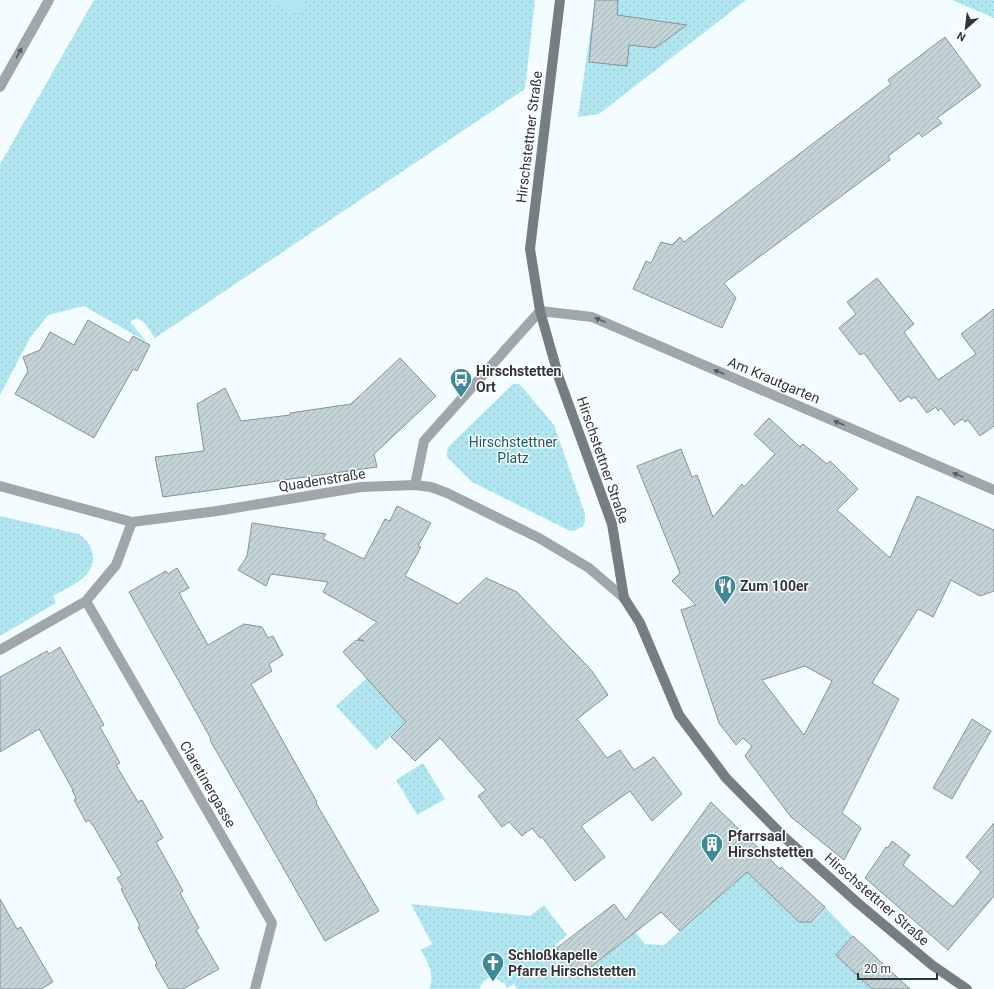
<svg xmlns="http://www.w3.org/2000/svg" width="994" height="989" font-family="Roboto,sans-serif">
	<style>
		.grass { fill: url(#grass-dots) }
		.pitch { fill: #b1e6f1 }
		.building { fill: url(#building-hatch); stroke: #849396; fill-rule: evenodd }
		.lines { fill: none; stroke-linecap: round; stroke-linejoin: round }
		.minor { stroke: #a0a7a8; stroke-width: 10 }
		.tertiary { stroke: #a0a7a8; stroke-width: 10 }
		.secondary { stroke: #757f81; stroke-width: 10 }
		.oneway { fill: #575e5f }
		.labels { text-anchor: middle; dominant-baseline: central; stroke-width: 3; stroke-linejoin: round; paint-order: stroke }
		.street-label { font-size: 14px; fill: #303638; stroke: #fff }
		.poi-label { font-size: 14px; font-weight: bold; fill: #303638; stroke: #fff; text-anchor: start }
		.park-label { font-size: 14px; fill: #125b67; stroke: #fff }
	</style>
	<defs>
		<pattern id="grass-dots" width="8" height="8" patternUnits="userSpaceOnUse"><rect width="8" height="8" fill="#b1e6f1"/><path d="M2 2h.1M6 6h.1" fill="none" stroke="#99c6cf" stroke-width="1.8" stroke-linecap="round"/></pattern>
		<pattern id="building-hatch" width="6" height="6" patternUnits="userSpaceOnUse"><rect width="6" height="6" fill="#c3d3d6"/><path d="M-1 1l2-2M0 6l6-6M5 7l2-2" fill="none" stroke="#a8b6b8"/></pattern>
	</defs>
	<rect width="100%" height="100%" fill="#f3fdff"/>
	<path class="grass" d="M94,0H535L525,89L155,338L144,322L136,318L130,322L147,342L84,306L48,315L30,338L0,395V164Z
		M595,0H746L599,114L578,117Z
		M952,0H994V18Z
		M513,384H519L524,389L554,425L585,514V521L583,526L574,531L568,530L472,482L447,457V452L448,447Z
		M0,516L79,534C87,540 92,546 93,557C94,578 68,587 53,596L56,603L0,636Z
		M367,678L406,722L376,750L336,706Z
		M423,763L445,799L417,815L396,780Z
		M747,872L799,922H811L825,907L853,936L838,952L839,958L872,989H517L514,984L507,988L504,982L502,983C494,974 482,978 480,989H429C435,975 428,963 421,950L432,944L411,904L530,916L544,905L567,935L555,945L579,976L635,932L645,944L664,945Z"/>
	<path class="pitch" d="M268,0H306L299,15Z"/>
	<path class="building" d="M595,0H618L617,15L687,25L655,48L629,45L627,66L589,62Z
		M945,37L981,86L937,118L942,123L922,137L919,133L888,156L890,160L724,283L736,298L722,328L633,289L646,261L651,263L661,242L672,245L680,237L684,242L891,84L888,80Z
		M877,278L914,324L904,332L938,380L976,354L961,334L994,309V426L980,436L968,420L965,422L962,419L954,425L941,408L938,411L936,407L927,413L915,397L911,399L909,396L900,402L864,353L860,355L839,328L856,314L847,302Z
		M88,320L129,343L133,336L150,345L137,371L133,369L94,438L15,394L28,371L23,357L40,350L50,332L74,345Z
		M400,358L436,396L374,454L377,467L163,497L155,457L204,451L197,404L225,388L241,421L290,415V413L351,404Z
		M769,418L800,447L803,444L827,464L830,461L858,489L837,510L890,558L917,496L994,530V591L980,596L951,580L933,617L918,609L872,683L899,699L842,813L861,828L844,860L791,817L745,756L752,746L743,738L736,745L719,723L681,610L696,605L672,581L680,573L637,466L681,449L692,477L697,475L713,517L742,484L744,487L775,454L754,434ZM805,666L832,681L804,735L762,680Z
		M397,506L431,523L418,546L421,547L405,576L458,604L486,578L517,592L592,671L608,695L577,719L607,758L620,750L634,770L654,757L682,794L652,821L630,791L581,826L605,857L575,881L542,837L540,838L532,828L522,836L509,822L502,827L478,796L486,790L440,738L415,761L391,737L406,722L343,652L356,640L364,641L358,639L377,622L323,592L328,582L271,574L266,586L238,570L247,556L252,523L326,534L323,539L364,559L385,519L390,521Z
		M177,568L189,588L179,593L208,645L244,624L262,627L268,638L273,636L283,655L269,664L272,671L251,684L317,802L316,803L379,911L325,941L210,740L211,739L129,592L166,571L168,574Z
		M60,647L104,725L100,727L120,763L116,765L138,802L142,800L163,838L156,842L183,891L180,893L199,928L196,930L219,969L183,989H169L155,965L157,964L138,927L140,926L121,889L123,888L117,878L122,875L94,827L89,820L86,822L74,800L76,798L72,790H73L39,729L0,752V677L47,651L49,654Z
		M972,719L991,731L952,799L933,788Z
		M711,802L780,869L781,867L825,907L811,922H799L747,872L680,931L661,912L579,976L557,948L614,904L626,920Z
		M994,823V896L948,950L865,878L886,847L888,848L892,841L910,855L903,865L953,907L981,872L966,857Z
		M0,899L17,929L21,927L53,982L41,989H0Z
		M853,936L910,989H872L836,955Z"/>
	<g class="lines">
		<path class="minor" d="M0,87L49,0
			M415,485L424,441L540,311L592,317L994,490
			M86,601L272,923L255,989
			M0,650L86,601L116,565L132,522"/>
		<path class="tertiary" d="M0,486L132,522L217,511L361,487L415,485L431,487L447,493L539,538L589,568L624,598"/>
		<path class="secondary" d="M560,0L530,249L540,311L559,378L612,524L624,598L640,623L679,715L726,778L784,837L859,904L932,965L967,989"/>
	</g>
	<defs><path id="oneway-solid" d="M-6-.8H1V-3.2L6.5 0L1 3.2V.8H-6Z"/></defs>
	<g class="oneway">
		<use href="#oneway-solid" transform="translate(19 53) rotate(-61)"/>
		<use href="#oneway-solid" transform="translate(600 320) rotate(-157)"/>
		<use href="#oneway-solid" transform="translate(719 372) rotate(-157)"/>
		<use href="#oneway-solid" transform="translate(839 423) rotate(-157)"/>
		<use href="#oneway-solid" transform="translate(958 475) rotate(-157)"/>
	</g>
	<defs>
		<g id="bus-pin" transform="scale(1.15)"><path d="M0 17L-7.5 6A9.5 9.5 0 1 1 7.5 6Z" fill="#438895" stroke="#fff"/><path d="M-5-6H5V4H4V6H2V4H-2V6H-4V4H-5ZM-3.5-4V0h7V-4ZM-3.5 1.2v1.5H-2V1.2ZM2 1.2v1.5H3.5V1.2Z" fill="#fff"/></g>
		<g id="restaurant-pin" transform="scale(1.15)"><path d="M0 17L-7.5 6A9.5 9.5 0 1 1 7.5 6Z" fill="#438895" stroke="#fff"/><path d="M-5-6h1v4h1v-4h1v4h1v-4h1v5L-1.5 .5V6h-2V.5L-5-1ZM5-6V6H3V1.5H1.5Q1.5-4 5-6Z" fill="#fff"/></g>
		<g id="building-pin" transform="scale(1.15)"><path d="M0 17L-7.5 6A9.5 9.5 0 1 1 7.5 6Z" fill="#438895" stroke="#fff"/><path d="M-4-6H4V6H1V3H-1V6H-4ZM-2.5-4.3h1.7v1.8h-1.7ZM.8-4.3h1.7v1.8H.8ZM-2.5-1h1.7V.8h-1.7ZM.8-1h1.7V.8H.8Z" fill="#fff"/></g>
		<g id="church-pin" transform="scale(1.15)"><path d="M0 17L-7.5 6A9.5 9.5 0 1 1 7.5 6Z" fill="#438895" stroke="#fff"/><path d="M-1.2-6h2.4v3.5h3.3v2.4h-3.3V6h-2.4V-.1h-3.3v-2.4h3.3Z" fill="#fff"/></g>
	</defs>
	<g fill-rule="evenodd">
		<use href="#bus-pin" x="461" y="379"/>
		<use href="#restaurant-pin" x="725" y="586"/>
		<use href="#building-pin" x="712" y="844"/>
		<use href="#church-pin" x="493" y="963"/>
	</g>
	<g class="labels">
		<g class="street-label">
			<text transform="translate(529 137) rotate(-83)">Hirschstettner Straße</text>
			<text transform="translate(774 380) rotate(23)">Am Krautgarten</text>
			<text transform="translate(603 460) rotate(71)">Hirschstettner Straße</text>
			<text transform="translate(322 480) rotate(-9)">Quadenstraße</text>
			<text transform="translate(208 784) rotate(60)">Claretinergasse</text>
			<text transform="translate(877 899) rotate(41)">Hirschstettner Straße</text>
		</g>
		<g class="poi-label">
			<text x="476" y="371">Hirschstetten<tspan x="476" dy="16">Ort</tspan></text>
			<text x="740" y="586">Zum 100er</text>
			<text x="728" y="836">Pfarrsaal<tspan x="728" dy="16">Hirschstetten</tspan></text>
			<text x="508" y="955">Schloßkapelle<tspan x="508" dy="16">Pfarre Hirschstetten</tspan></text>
		</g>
		<g class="park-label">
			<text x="513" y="442">Hirschstettner<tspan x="513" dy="16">Platz</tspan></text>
		</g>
	</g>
	<g transform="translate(966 28) rotate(208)" stroke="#ffffff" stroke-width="3" paint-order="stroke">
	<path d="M0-3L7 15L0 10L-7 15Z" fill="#303638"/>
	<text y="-6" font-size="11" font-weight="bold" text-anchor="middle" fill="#303638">N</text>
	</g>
	<path d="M858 973v6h79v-6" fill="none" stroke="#303638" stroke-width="2"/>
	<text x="864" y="973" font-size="12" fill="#303638" stroke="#ffffff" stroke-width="3" paint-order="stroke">20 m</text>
</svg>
